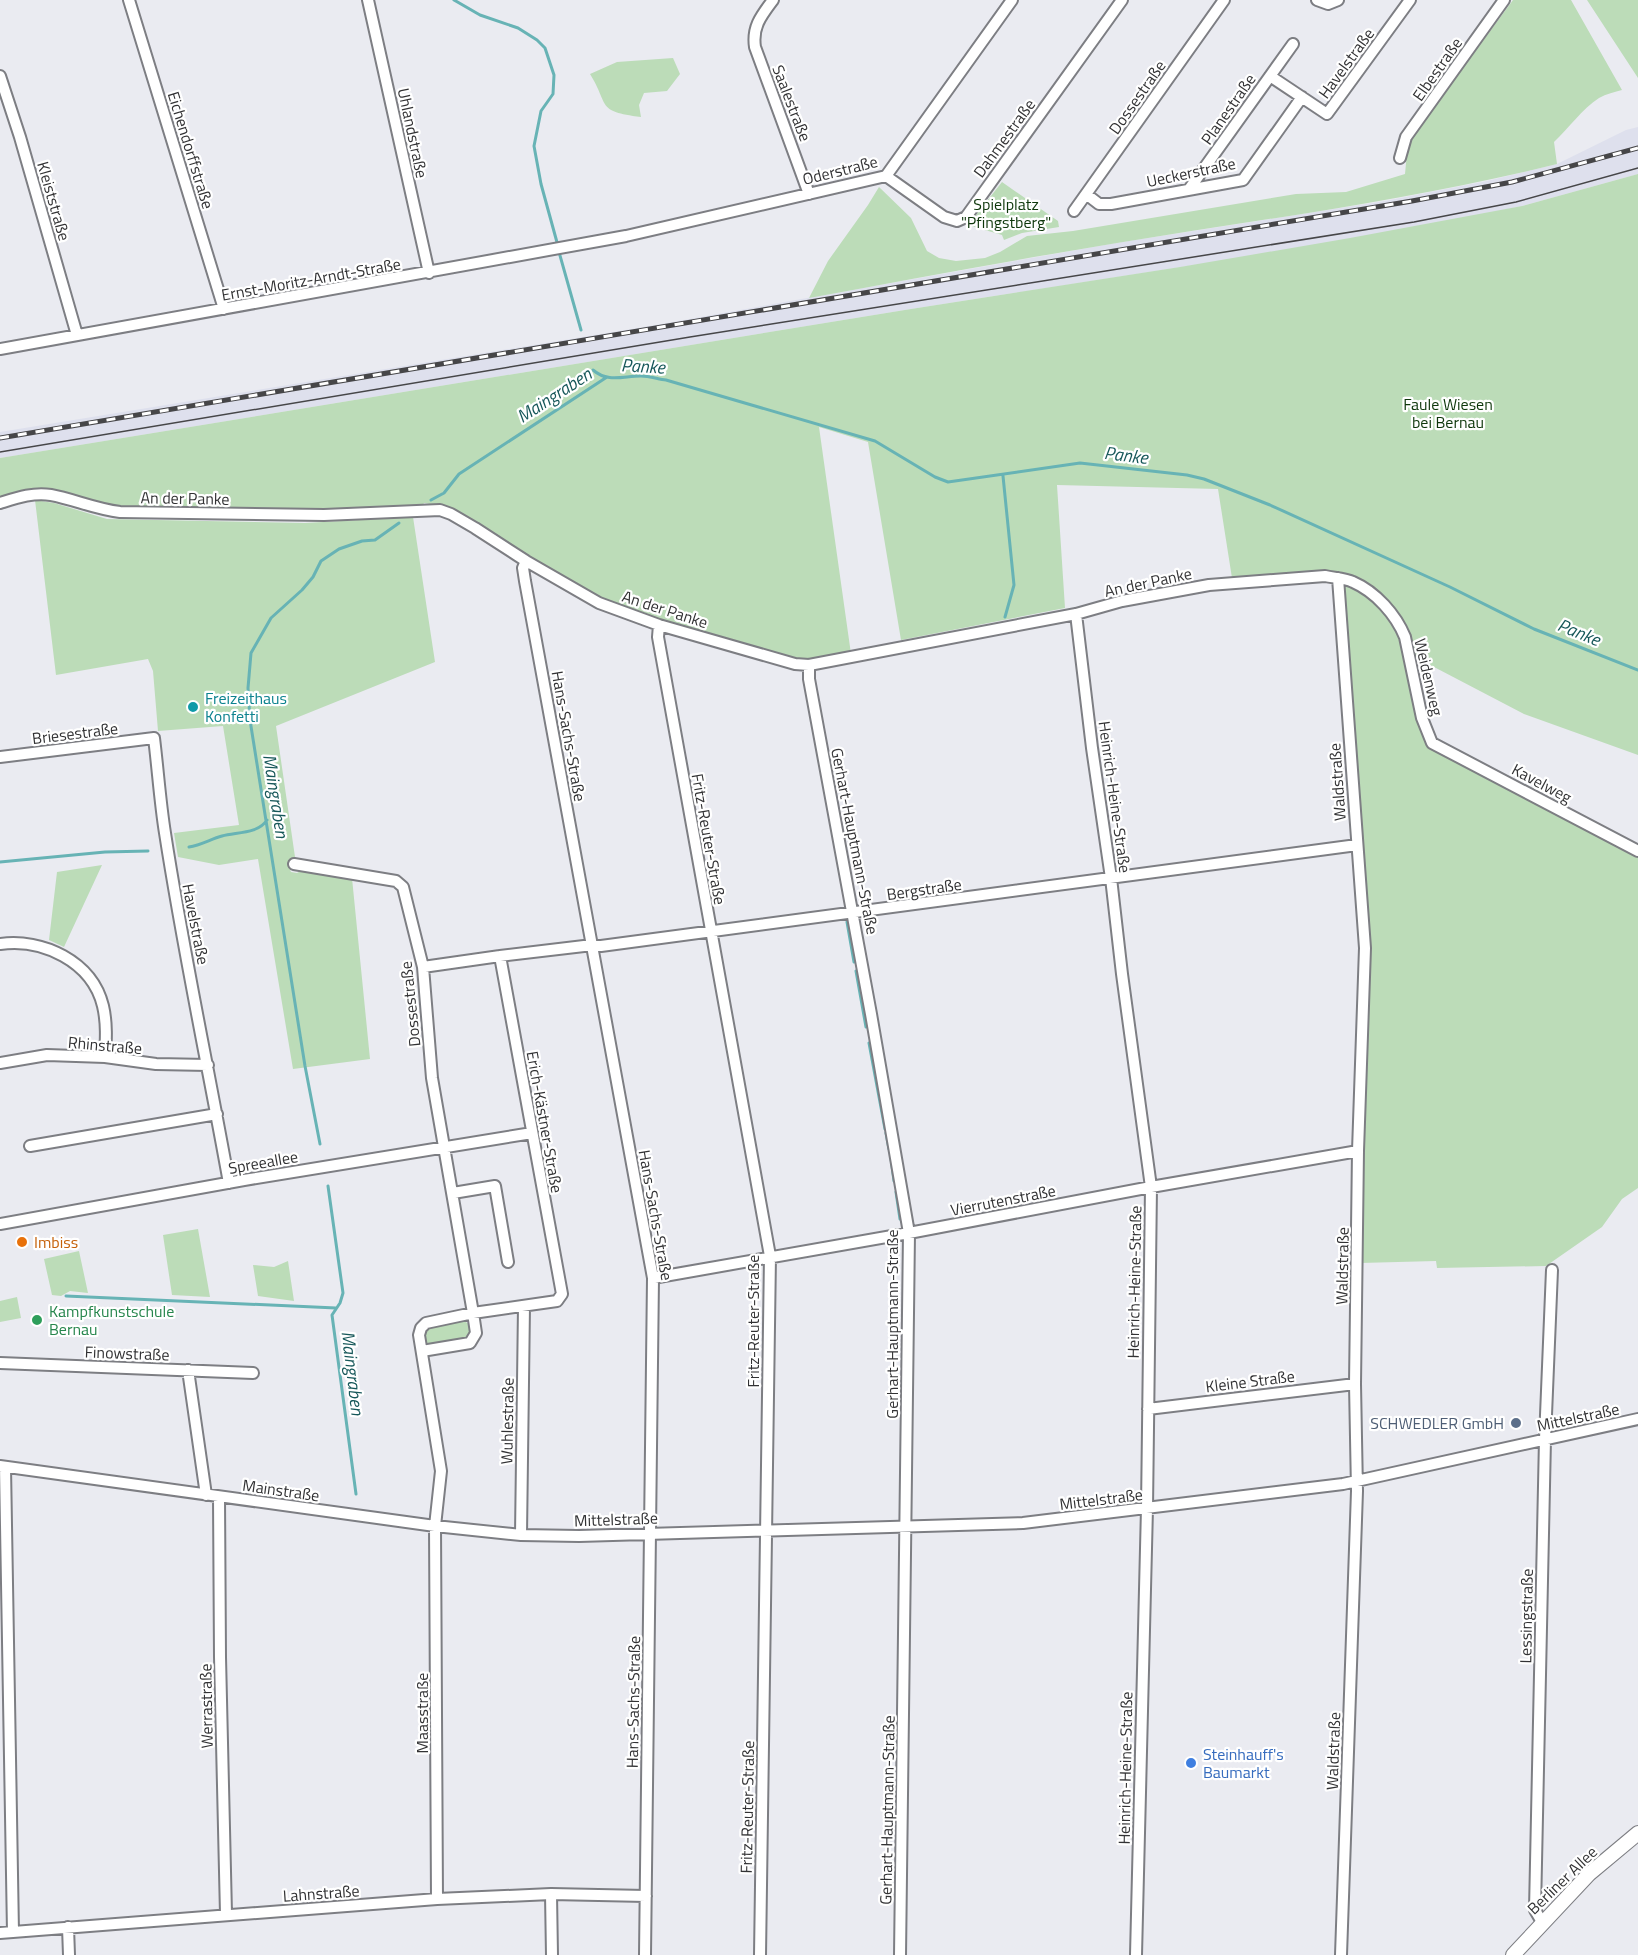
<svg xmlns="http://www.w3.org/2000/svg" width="1638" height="1955" font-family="'Titillium Web',sans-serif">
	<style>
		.built { fill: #dee0ed }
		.green { fill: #bcdcb8 }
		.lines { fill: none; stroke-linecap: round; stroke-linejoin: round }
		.stream { stroke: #67b3b5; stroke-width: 3 }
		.minor-casing { stroke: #7d7e83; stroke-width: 14 }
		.tertiary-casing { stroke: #7d7e83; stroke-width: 16 }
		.minor { stroke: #fff; stroke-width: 10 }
		.tertiary { stroke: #fff; stroke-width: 14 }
		.tram { stroke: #464648; stroke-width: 1.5 }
		.rail-casing { stroke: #464648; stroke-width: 5 }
		.rail { stroke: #fff; stroke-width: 3; stroke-dasharray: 9; stroke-linecap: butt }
		.culture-dot { fill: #0f9aa8; stroke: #fff; stroke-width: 2 }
		.food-dot { fill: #e8710a; stroke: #fff; stroke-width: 2 }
		.leisure-dot { fill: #2e9e5b; stroke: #fff; stroke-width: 2 }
		.service-dot { fill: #5c6f8a; stroke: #fff; stroke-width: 2 }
		.shop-dot { fill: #3f7fe0; stroke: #fff; stroke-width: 2 }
		.labels { text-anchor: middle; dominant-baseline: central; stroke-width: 4.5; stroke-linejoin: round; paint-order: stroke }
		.street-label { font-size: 16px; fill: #323234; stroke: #fff }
		.park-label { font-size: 16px; fill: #0e370b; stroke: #fff }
		.culture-label { font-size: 16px; fill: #0d838f; stroke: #fff; text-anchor: start }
		.food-label { font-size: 16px; fill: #c56008; stroke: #fff; text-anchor: start }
		.leisure-label { font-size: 16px; fill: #27864d; stroke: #fff; text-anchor: start }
		.service-label { font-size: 16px; fill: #4e5e75; stroke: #fff; text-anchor: end }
		.shop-label { font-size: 16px; fill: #366cbe; stroke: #fff; text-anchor: start }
		.water-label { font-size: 18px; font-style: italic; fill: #165759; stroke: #fff }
	</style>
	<rect width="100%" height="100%" fill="#eaebf1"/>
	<path class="built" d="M1638,127V174L1522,206L1422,227L1310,247L911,309L0,458V432L656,325L1116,243L1385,201L1487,181L1557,164L1626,130Z"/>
	<path class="green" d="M1513,0H1571L1622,90C1615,92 1606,94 1599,98C1582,109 1569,128 1554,142L1557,164C1412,200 1264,219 1117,243C1014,260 911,279 809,298L828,261L868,205L879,187L911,218L927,251L939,258L956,261L985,258L1000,252L1027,236L1073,231L1296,194L1346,192L1405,174L1408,142Z
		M1587,0H1638V78Z
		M673,58L680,74L667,91L644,93L639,105L641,117C595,111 610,106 590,74L617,62Z
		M1638,174V755L1524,714L1413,656L1429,743L1638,854V1188L1622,1199L1602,1227L1546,1266L1437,1268L1436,1261L1360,1263L1361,1150L1368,1056L1369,948L1343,587L1344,576L1232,578L1218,489L1057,485L1065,608L901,640L868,442L819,427L851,654L819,661L802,660L656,621L603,600L435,505L424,503L422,506L361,511L124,509L60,493L0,501V458L911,309L1180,267L1350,238L1522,206Z
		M1002,182L1058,221L1059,227L1022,233L1004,240L1002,235L968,225Z
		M35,500L54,503L107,519L305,523L413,517L435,662L276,726L295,857L290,859L288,865L291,872L297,873L304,869L352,878L370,1059L293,1069L258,859L219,865L178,857L174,833L239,825L223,726L158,731L153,671L148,659L56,675Z
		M102,865L64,947L49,940L57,872Z
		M198,1229L210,1297L172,1295L163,1235Z
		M79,1251L88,1293L70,1291L61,1296L52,1295L44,1259Z
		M288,1261L294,1301L258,1296L253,1265L274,1267Z
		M17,1297L21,1318L0,1322V1301Z
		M462,1320L471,1325L472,1330L468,1339L434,1347L427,1344C419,1322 447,1323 462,1320Z"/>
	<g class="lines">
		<path class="stream" d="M454,0L480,15L518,28L537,40L545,48L554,75L553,94L541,111L534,146L541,184L558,246
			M559,252L581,330
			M593,370C608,383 623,376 641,376C649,376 658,379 666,380L875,441L935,477L948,482L1080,463L1187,475L1204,479L1270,505L1450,587L1534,629L1638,670
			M1003,476L1014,585L1005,617
			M431,500L444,493L459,474L607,377
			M189,847C201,845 211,839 222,836C237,832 258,834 267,820
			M0,862L105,852L148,851
			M847,922L854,962
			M856,971L866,1027
			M869,1043L885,1129
			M886,1133L889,1149
			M320,1144L305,1066L250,720L248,688L251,653L271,618L302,590L313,577L321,561L339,549L362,541L375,540L399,523
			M891,1158L894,1181
			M328,1186L343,1293L340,1303L332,1315L356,1494
			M896,1192L900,1219
			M66,1296L336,1308"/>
		<g class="minor-casing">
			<path id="minor" d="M129,0L224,309
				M368,0L429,273
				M773,0C761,16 752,27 755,47L809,194
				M1317,0L1328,4L1338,0
				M0,76L20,137L77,335
				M1270,76L1327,114L1410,0
				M1400,158L1406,137L1504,0
				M886,176L944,217L957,221L966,217L1122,0
				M1190,188L1293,44
				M1086,194L1099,204H1111L1243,180L1302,97
				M1074,211L1224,0
				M0,349L626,236L886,176L1012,0
				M0,503C16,498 33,492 51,495C73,499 95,509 120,512L324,515L440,510L451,514L475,528L526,561L599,603L659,625L795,664L809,665L1076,614L1122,601L1209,585L1325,576C1334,578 1345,578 1353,582C1376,592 1396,615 1405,637L1422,718L1432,743L1638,851
				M526,561L523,568L525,581L653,1278L645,1955
				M1338,578L1365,948L1358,1151L1355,1384L1357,1491L1341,1955
				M1076,614L1092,748L1111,878L1122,974L1151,1187L1147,1508L1136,1955
				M659,625L658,637L770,1256L760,1955
				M809,665V679L871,1014L909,1233L900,1955
				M0,757L154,738C158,770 160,802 165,833C183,950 208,1066 229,1183
				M294,864L396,881L403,887L423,967L432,1078L473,1313L426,1323L421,1328L419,1335L441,1471L435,1526L437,1899
				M0,944C42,938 92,961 103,1006C107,1023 106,1040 105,1057
				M423,967L500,956L584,946H601L1357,845
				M0,1063L47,1055L105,1057L156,1064L208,1065
				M30,1146L217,1114
				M453,1193L495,1186L508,1262
				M0,1224L244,1180L532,1133
				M653,1278L909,1233L1151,1187L1358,1151
				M422,1351L470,1343L476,1333L473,1313L557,1301L562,1294L500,956
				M0,1363L253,1373
				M188,1370L206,1495
				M1148,1409L1355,1384
				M0,1466L435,1526L521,1535L579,1536L1023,1523L1343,1484L1638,1419
				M5,1467L13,1932
				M219,1497L220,1657L226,1914
				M521,1535L524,1306
				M551,1894L552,1955
				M1542,1922L1535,1910L1545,1439L1552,1270
				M68,1927L69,1955
				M0,1933L437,1899L551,1894L646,1896"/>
		</g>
		<g class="tertiary-casing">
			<path id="tertiary" d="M1513,1955L1589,1874L1638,1833"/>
		</g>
		<use href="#minor" class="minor"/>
		<use href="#tertiary" class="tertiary"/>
		<path class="tram" d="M0,452L690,337L1414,222L1516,202L1638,168"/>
		<g class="rail-casing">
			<path id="rail" d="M0,438L1412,201L1512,182L1638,148"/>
		</g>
		<use href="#rail" class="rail"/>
	</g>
	<circle class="culture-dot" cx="193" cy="707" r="6"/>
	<circle class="food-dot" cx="22" cy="1242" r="6"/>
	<circle class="leisure-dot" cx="37" cy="1320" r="6"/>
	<circle class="service-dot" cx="1516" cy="1423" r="6"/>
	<circle class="shop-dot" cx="1191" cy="1763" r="6"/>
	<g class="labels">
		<g class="street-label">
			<text transform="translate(1346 63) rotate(-54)">Havelstraße</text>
			<text transform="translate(1437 69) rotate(-55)">Elbestraße</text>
			<text transform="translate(1137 97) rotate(-55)">Dossestraße</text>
			<text transform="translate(792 103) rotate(69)">Saalestraße</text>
			<text transform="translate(1228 109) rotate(-55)">Planestraße</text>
			<text transform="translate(413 133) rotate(78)">Uhlandstraße</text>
			<text transform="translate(1004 138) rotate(-54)">Dahmestraße</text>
			<text transform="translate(191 150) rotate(73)">Eichendorffstraße</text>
			<text transform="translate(840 170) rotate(-14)">Oderstraße</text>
			<text transform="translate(1191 172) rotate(-12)">Ueckerstraße</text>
			<text transform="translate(54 201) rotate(74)">Kleiststraße</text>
			<text transform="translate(311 279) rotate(-10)">Ernst-Moritz-Arndt-Straße</text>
			<text transform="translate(185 498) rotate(1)">An der Panke</text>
			<text transform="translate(1148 582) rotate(-12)">An der Panke</text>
			<text transform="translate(665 609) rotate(18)">An der Panke</text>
			<text transform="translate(1429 677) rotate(77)">Weidenweg</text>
			<text transform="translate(75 733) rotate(-7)">Briesestraße</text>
			<text transform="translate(569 736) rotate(80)">Hans-Sachs-Straße</text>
			<text transform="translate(1337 782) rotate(-94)">Waldstraße</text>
			<text transform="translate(1542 783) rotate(28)">Kavelweg</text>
			<text transform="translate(1115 797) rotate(82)">Heinrich-Heine-Straße</text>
			<text transform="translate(709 839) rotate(80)">Fritz-Reuter-Straße</text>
			<text transform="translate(855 841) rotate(79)">Gerhart-Hauptmann-Straße</text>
			<text transform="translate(924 889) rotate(-8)">Bergstraße</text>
			<text transform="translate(196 924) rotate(79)">Havelstraße</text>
			<text transform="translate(410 1004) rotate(-96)">Dossestraße</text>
			<text transform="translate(105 1045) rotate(5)">Rhinstraße</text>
			<text transform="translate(545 1122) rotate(80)">Erich-Kästner-Straße</text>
			<text transform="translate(263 1162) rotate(-10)">Spreeallee</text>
			<text transform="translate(1003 1200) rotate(-11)">Vierrutenstraße</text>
			<text transform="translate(656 1215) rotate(80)">Hans-Sachs-Straße</text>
			<text transform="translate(1342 1266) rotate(-89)">Waldstraße</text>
			<text transform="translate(1134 1282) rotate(-89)">Heinrich-Heine-Straße</text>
			<text transform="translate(753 1321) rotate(-90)">Fritz-Reuter-Straße</text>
			<text transform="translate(892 1324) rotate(-90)">Gerhart-Hauptmann-Straße</text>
			<text transform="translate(127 1353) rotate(2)">Finowstraße</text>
			<text transform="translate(1250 1381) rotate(-7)">Kleine Straße</text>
			<text transform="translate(1578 1417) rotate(-12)">Mittelstraße</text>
			<text transform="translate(507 1421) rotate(-89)">Wuhlestraße</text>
			<text transform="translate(281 1490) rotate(8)">Mainstraße</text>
			<text transform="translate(1101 1499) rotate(-7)">Mittelstraße</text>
			<text transform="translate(616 1519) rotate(-2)">Mittelstraße</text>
			<text transform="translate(1526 1616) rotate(-89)">Lessingstraße</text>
			<text transform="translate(633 1702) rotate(-89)">Hans-Sachs-Straße</text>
			<text transform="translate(206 1706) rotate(-91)">Werrastraße</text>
			<text transform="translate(422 1713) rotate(-90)">Maasstraße</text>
			<text transform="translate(1333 1751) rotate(-88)">Waldstraße</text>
			<text transform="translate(1125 1768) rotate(-89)">Heinrich-Heine-Straße</text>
			<text transform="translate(747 1807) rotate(-89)">Fritz-Reuter-Straße</text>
			<text transform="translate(887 1810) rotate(-89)">Gerhart-Hauptmann-Straße</text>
			<text transform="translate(1562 1880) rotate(-44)">Berliner Allee</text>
			<text transform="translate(321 1893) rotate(-4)">Lahnstraße</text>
		</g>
		<g class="park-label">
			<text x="1006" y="204">Spielplatz<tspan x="1006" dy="18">"Pfingstberg"</tspan></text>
			<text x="1448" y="404">Faule Wiesen<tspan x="1448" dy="18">bei Bernau</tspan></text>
		</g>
		<g class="culture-label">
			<text x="205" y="698">Freizeithaus<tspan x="205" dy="18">Konfetti</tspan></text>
		</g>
		<g class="food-label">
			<text x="34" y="1242">Imbiss</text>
		</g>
		<g class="leisure-label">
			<text x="49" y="1311">Kampfkunstschule<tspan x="49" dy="18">Bernau</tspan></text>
		</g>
		<g class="service-label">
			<text x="1504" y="1423">SCHWEDLER GmbH</text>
		</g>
		<g class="shop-label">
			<text x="1203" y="1754">Steinhauff's<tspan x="1203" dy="18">Baumarkt</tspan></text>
		</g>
		<g class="water-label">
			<text transform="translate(643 366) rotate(3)">Panke</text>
			<text transform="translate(554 395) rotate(-33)">Maingraben</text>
			<text transform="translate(1126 455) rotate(7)">Panke</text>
			<text transform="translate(1579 632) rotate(22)">Panke</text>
			<text transform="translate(276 796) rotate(81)">Maingraben</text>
			<text transform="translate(353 1373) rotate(83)">Maingraben</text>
		</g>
	</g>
</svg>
